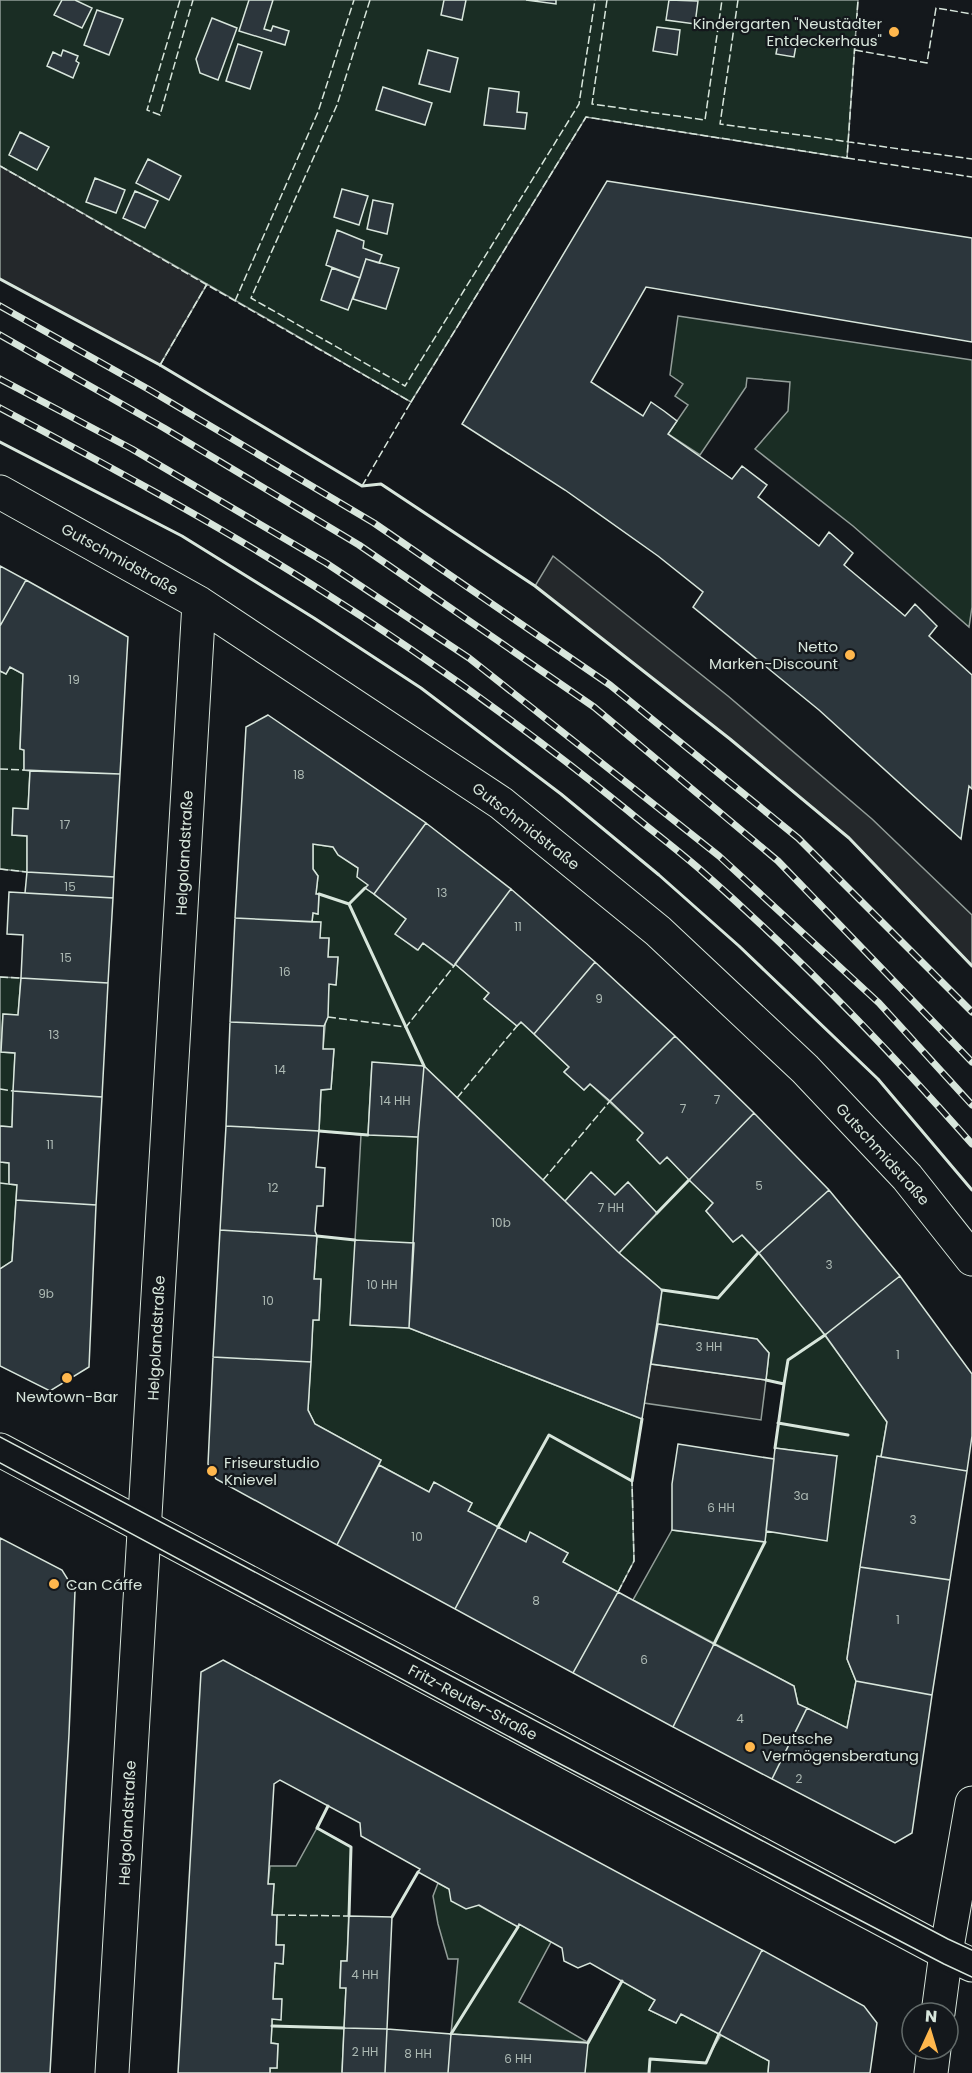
<svg xmlns="http://www.w3.org/2000/svg" width="972" height="2073" font-family="Poppins,sans-serif">
	<style>
		.green { fill: #1a2d24; stroke: #939e99; stroke-width: 1.5 }
		.parking { fill: #24282b; stroke: #939e99; stroke-width: 1.5 }
		.building { fill: #2c363c; stroke: #d8e6dc; stroke-width: 1.5 }
		.lines { fill: none; stroke-linecap: round; stroke-linejoin: round }
		.street-casing { stroke: #d8e6dc; stroke-width: 35 }
		.secondary-casing { stroke: #d8e6dc; stroke-width: 35 }
		.street { stroke: #14181c; stroke-width: 33 }
		.secondary { stroke: #14181c; stroke-width: 33 }
		.tram { stroke: #d8e6dc; stroke-width: 1.5 }
		.rail-casing { stroke: #d8e6dc; stroke-width: 7 }
		.rail { stroke: #14181c; stroke-width: 4.5; stroke-dasharray: 14; stroke-linecap: butt }
		.fence { stroke: #d8e6dc; stroke-width: 1.5; stroke-dasharray: 8 3; stroke-linecap: butt }
		.wall { stroke: #d8e6dc; stroke-width: 3 }
		.poi-dot { fill: #ffb74d; stroke: #14181c; stroke-width: 2 }
		.labels { text-anchor: middle; dominant-baseline: central; stroke-width: 4.5; stroke-linejoin: round; paint-order: stroke }
		.number-label { font-size: 12px; fill: #adbab4 }
		.poi-label { font-size: 15px; fill: #d8e6dc; stroke: #14181c; text-anchor: start }
		.street-label { font-size: 15px; fill: #d8e6dc; stroke: #14181c }
	</style>
	<rect width="100%" height="100%" fill="#14181c"/>
	<path class="green" d="M0,0H858L847,158L586,117L411,402L207,284L160,365L151,253L0,166Z
		M678,316L972,360V607L969,627L853,526L755,449L788,411L790,382L747,378L746,387L700,455L668,434L688,405L675,396L683,384L670,375Z
		M10,667L23,674L20,749L24,750V770L30,771L28,809H13L12,835L27,836V872L0,869V671L6,674Z
		M313,844L333,847L339,855L358,868L368,885L366,888L406,919L396,934L417,950L423,943L453,966L455,964L489,993L484,999L517,1026L521,1022L569,1067L564,1072L584,1090L590,1084L643,1133L638,1140L659,1163L667,1157L713,1203L706,1211L733,1242L742,1235C796,1293 842,1358 887,1422L881,1457H877L847,1659L856,1681L847,1728L798,1704L794,1686L633,1600L672,1530L765,1541L766,1531L837,1456L775,1448L784,1384L766,1380L769,1353L757,1339L658,1324L662,1290L619,1253L657,1214L628,1182L615,1195L565,1201L424,1066L372,1063L368,1134L418,1137L414,1243L351,1325L409,1328L642,1419L632,1481L634,1561L618,1592L563,1562L568,1553L531,1533L526,1542L468,1511L472,1503L434,1483L429,1492L379,1465L381,1460L315,1424L308,1410L313,1320H319L321,1280L314,1279L317,1236L355,1240L361,1135L319,1131L321,1090L331,1089L334,1050L323,1049L329,984L336,985L338,958L328,957L329,939L320,938L312,922L313,913L318,914L319,895L316,894L318,876L313,869Z
		M0,977L21,978L18,1015L3,1014L1,1052L15,1053L12,1127L0,1126Z
		M0,1162L9,1163V1184L17,1185L12,1261L0,1269Z
		M317,1828L351,1847L347,1961H341L340,1987L346,1988L342,2073H270V2068H277L278,2044L271,2043L272,2019L281,1999H273L275,1963L283,1964L284,1945H276L277,1916L272,1915L274,1884H268L270,1866H296Z
		M438,1883L518,1927L519,1924L551,1942L519,2002L587,2042L622,1981L655,2000L649,2010L676,2023L681,2014L719,2034L712,2050L721,2035L769,2061L768,2073H585L587,2042L451,2034L458,1959H448L438,1924L433,1896Z"/>
	<path class="parking" d="M0,166L207,284L160,365L0,279Z
		M553,556L728,696L872,819L972,915V966L849,838L730,739L535,586Z
		M651,1364L766,1380L761,1420L644,1403Z"/>
	<path class="building" d="M62,0H75L92,8L82,28L54,15Z
		M249,0H273L264,29L271,31L273,26L289,31L285,45L239,31Z
		M444,0H466L462,20L441,15Z
		M526,0H556V4Z
		M669,0L698,1L695,24L666,20Z
		M97,10L123,19L109,55L84,45Z
		M212,18L237,28L218,80L200,73L196,59Z
		M657,27L680,30L677,55L653,51Z
		M779,37L797,40L794,57L776,54Z
		M238,44L262,52L250,89L226,81Z
		M63,50L78,56L76,61L79,63L73,78L47,66L53,52L61,56Z
		M428,50L458,58L450,92L419,84Z
		M383,87L432,103L425,125L376,110Z
		M489,88L519,92L517,112L527,113L525,129L484,125Z
		M20,132L49,147L37,170L9,155Z
		M148,159L181,176L169,200L136,183Z
		M95,178L125,190L116,213L86,202Z
		M607,181L972,238V342L646,287L591,382L643,416L651,402L664,411L677,421L668,434L732,479L742,466L767,485L758,497L819,546L829,532L853,553L844,565L905,616L915,604L937,626L929,636L972,675V789L969,786L961,839L819,710L693,607L703,592L658,556L565,490L462,424Z
		M342,189L368,196L359,225L334,217Z
		M135,191L158,201L145,228L123,218Z
		M373,200L393,204L387,234L367,229Z
		M337,230L364,241L363,248L382,255L379,263L366,259L360,278L326,265Z
		M366,259L399,268L386,309L353,299Z
		M332,268L360,278L348,310L321,300Z
		M0,566L26,580L0,626Z
		M26,580L128,637L120,774L24,770V750L20,749L23,674L10,667L6,674L0,671V626Z
		M268,715L426,823L374,894L365,888L368,885L357,877L358,868L338,855L333,847L313,844V869L318,876L316,894H319L318,914L313,913L312,922L235,918L246,727Z
		M30,771L120,774L114,877L27,872V836L12,835L13,808L28,809Z
		M426,823L511,889L454,966L423,943L418,950L395,934L406,919L374,894Z
		M27,872L114,877L113,898L25,893Z
		M511,889L595,962L534,1034L521,1022L517,1026L484,999L489,993L455,964Z
		M9,892L113,898L108,983L21,978L23,935L7,934Z
		M235,918L321,922L320,938H329L328,957H338L336,985L329,984L328,1017L324,1026L230,1022Z
		M595,962L675,1036L610,1101L590,1084L584,1090L564,1072L569,1067L534,1034Z
		M21,978L108,983L102,1097L13,1091L15,1053L1,1052L3,1014L18,1015Z
		M230,1022L324,1026L323,1049H334L331,1089L321,1090L319,1131L226,1126Z
		M675,1036L754,1113L689,1180L667,1157L660,1164L637,1140L643,1133L610,1101Z
		M372,1062L424,1066L418,1137L368,1135Z
		M424,1066L619,1253L662,1290L642,1419L409,1328L418,1137Z
		M13,1091L102,1097L96,1205L16,1200L17,1185L9,1184V1163L0,1162V1126L12,1127Z
		M754,1113L829,1190L759,1253L742,1235L733,1242L706,1211L713,1203L689,1180Z
		M226,1126L319,1131L316,1167L325,1168L323,1206H317L315,1231L317,1236L220,1230Z
		M591,1172L615,1195L628,1182L657,1213L619,1253L565,1201Z
		M829,1190L900,1276L825,1335L759,1253Z
		M16,1200L96,1205L89,1367L50,1391L0,1366V1269L12,1261Z
		M220,1230L317,1236L314,1279H321L319,1320H313L311,1362L213,1357Z
		M355,1240L414,1243L409,1328L350,1325Z
		M900,1276L972,1374V1436L967,1471L881,1457L887,1422L825,1335Z
		M658,1324L757,1339L769,1353L766,1380L651,1364Z
		M213,1357L311,1362L308,1410L315,1424L381,1460L337,1545L216,1479L208,1464Z
		M678,1444L774,1459L765,1542L672,1530V1484Z
		M775,1448L837,1456L827,1541L766,1531Z
		M877,1456L967,1471L950,1580L860,1567Z
		M379,1465L429,1492L434,1482L472,1503L468,1511L498,1527L455,1609L337,1545Z
		M498,1527L526,1542L530,1532L568,1553L563,1562L618,1592L573,1673L455,1609Z
		M0,1538L62,1570L75,1591L69,1734L50,2073H0Z
		M860,1567L950,1580L932,1695L856,1681L847,1659Z
		M618,1592L714,1644L673,1727L573,1673Z
		M714,1644L794,1686L798,1704L807,1708L772,1779L673,1727Z
		M223,1660L762,1950L719,2034L681,2014L676,2023L649,2010L655,2000L590,1963L578,1968L564,1961L562,1948L519,1924L518,1927L479,1905L466,1909L451,1901L449,1889L418,1872L420,1869L361,1836L360,1823L280,1780L274,1784L268,1884H274L272,1915H277L276,1945H284L283,1964L275,1963L273,1999H282L281,2020L272,2019V2026L271,2043L278,2044L277,2068H270V2073H178L201,1672Z
		M856,1681L932,1695L912,1833L895,1843L772,1779L807,1708L847,1728Z
		M349,1916L392,1917L387,2029L344,2028L346,1988H340L341,1961H347Z
		M762,1950L864,2006L877,2023L870,2073H768L769,2061L719,2034Z
		M344,2028L387,2029L385,2073H342Z
		M387,2029L451,2034L448,2073H385Z
		M451,2034L588,2043L585,2073H448Z"/>
	<g class="lines">
		<g class="street-casing">
			<path id="street" d="M0,492L199,603L501,803L658,931L805,1069L907,1177L972,1259
				M938,2013L946,1953L972,1803
				M112,2073L199,603
				M931,2073L934,2049"/>
		</g>
		<g class="secondary-casing">
			<path id="secondary" d="M0,1450L946,1953L972,1965"/>
		</g>
		<use href="#street" class="street"/>
		<use href="#secondary" class="secondary"/>
		<path class="tram" d="M0,1437L948,1939L972,1950
			M0,1463L543,1755L944,1964L972,1977"/>
		<g class="rail-casing">
			<path id="rail" d="M0,306L148,389L374,523L610,685L798,838L972,1012
				M0,335L164,428L359,545L594,707L778,861L972,1062
				M0,379L132,449L326,563L469,658L719,856L879,1003L972,1105
				M0,408C105,464 211,521 311,584C421,653 527,729 627,810C652,831 679,851 704,873C799,956 888,1049 972,1144"/>
		</g>
		<use href="#rail" class="rail"/>
		<path class="fence" d="M180,0L147,110L160,115L193,0
			M370,0L337,105L251,298L405,386L579,104L595,0
			M607,0L592,104L705,120L722,0
			M738,0L720,124L972,159
			M855,50L927,63L936,8L972,14
			M847,158L972,177
			M0,166L411,402L586,117L847,158L858,0
			M235,301L318,112L354,0
			M160,365L207,284
			M362,486L411,402
			M0,769L24,770
			M0,869L27,872
			M0,977L21,978
			M328,1017L406,1027L454,966
			M0,1089L13,1091
			M457,1098L517,1026
			M543,1180L610,1101
			M0,1183L9,1184
			M618,1592L634,1561L632,1481
			M277,1915L349,1916"/>
		<path class="wall" d="M0,279L160,365L362,486L381,484L535,586L730,739L849,838L972,966
			M0,442L182,536L314,618L421,688L561,794L659,875L739,946L878,1079L972,1190
			M365,888L349,904L424,1066
			M319,894L349,904
			M319,1131L368,1135
			M657,1213L689,1180
			M317,1236L355,1240
			M662,1290L718,1298L758,1253
			M766,1380L784,1384L775,1448
			M784,1384L788,1360L825,1335
			M778,1423L848,1435
			M498,1527L549,1435L632,1481L642,1419
			M714,1644L765,1542
			M328,1806L317,1828L351,1847L349,1916
			M392,1917L418,1872
			M272,2026L344,2028
			M451,2034L518,1927
			M588,2043L622,1981
			M649,2073L650,2059L706,2063L719,2034"/>
	</g>
	<g class="poi-dot">
		<circle cx="894" cy="32" r="6"/>
		<circle cx="850" cy="655" r="6"/>
		<circle cx="67" cy="1378" r="6"/>
		<circle cx="212" cy="1471" r="6"/>
		<circle cx="54" cy="1584" r="6"/>
		<circle cx="750" cy="1747" r="6"/>
	</g>
	<g class="labels">
		<g class="number-label">
			<text x="74" y="679">19</text>
			<text x="299" y="774">18</text>
			<text x="65" y="824">17</text>
			<text x="70" y="886">15</text>
			<text x="442" y="892">13</text>
			<text x="518" y="926">11</text>
			<text x="66" y="957">15</text>
			<text x="285" y="971">16</text>
			<text x="599" y="998">9</text>
			<text x="54" y="1034">13</text>
			<text x="280" y="1069">14</text>
			<text x="717" y="1099">7</text>
			<text x="395" y="1100">14 HH</text>
			<text x="683" y="1108">7</text>
			<text x="50" y="1144">11</text>
			<text x="759" y="1185">5</text>
			<text x="273" y="1187">12</text>
			<text x="611" y="1207">7 HH</text>
			<text x="501" y="1222">10b</text>
			<text x="829" y="1264">3</text>
			<text x="382" y="1284">10 HH</text>
			<text x="46" y="1293">9b</text>
			<text x="268" y="1300">10</text>
			<text x="709" y="1346">3 HH</text>
			<text x="898" y="1354">1</text>
			<text x="801" y="1495">3a</text>
			<text x="721" y="1507">6 HH</text>
			<text x="913" y="1519">3</text>
			<text x="417" y="1536">10</text>
			<text x="536" y="1600">8</text>
			<text x="898" y="1619">1</text>
			<text x="644" y="1659">6</text>
			<text x="740" y="1718">4</text>
			<text x="799" y="1778">2</text>
			<text x="365" y="1974">4 HH</text>
			<text x="365" y="2051">2 HH</text>
			<text x="418" y="2053">8 HH</text>
			<text x="518" y="2058">6 HH</text>
		</g>
		<g class="poi-label">
			<text x="882" y="23" text-anchor="end">Kindergarten "Neustädter<tspan x="882" dy="17">Entdeckerhaus"</tspan></text>
			<text x="838" y="646" text-anchor="end">Netto<tspan x="838" dy="17">Marken-Discount</tspan></text>
			<text x="67" y="1396" text-anchor="middle">Newtown-Bar</text>
			<text x="224" y="1462">Friseurstudio<tspan x="224" dy="17">Knievel</tspan></text>
			<text x="66" y="1584">Can Cáffe</text>
			<text x="762" y="1738">Deutsche<tspan x="762" dy="17">Vermögensberatung</tspan></text>
		</g>
		<g class="street-label">
			<text transform="translate(120 559) rotate(29)">Gutschmidstraße</text>
			<text transform="translate(526 826) rotate(38)">Gutschmidstraße</text>
			<text transform="translate(184 853) rotate(-87)">Helgolandstraße</text>
			<text transform="translate(883 1154) rotate(48)">Gutschmidstraße</text>
			<text transform="translate(156 1338) rotate(-87)">Helgolandstraße</text>
			<text transform="translate(473 1702) rotate(28)">Fritz-Reuter-Straße</text>
			<text transform="translate(127 1823) rotate(-87)">Helgolandstraße</text>
		</g>
	</g>
	<g transform="translate(930 2031) rotate(4)"><circle r="28" fill="#14181c" stroke="#626a69" stroke-width="1.5"/>
	<path d="M0-4.5L10 22L0 15L-10 22Z" fill="#ffb74d"/>
	<text y="-9" font-size="16" font-weight="bold" text-anchor="middle" fill="#d8e6dc">N</text>
	</g>
</svg>
